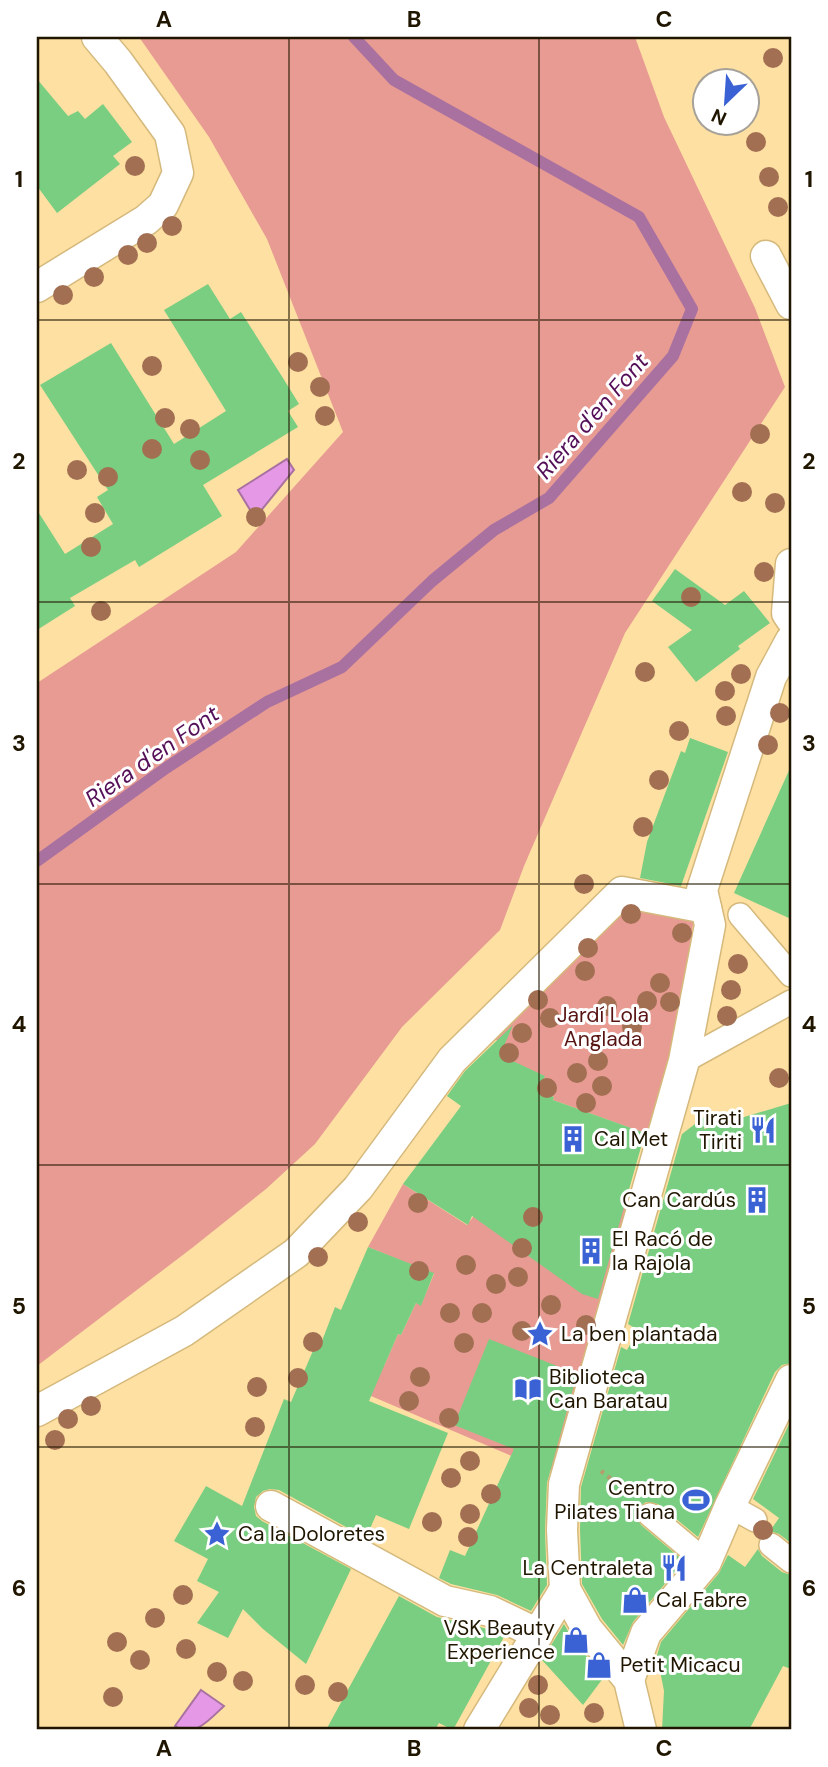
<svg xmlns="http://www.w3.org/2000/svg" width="828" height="1767" font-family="'DM Sans',sans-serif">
	<rect width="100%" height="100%" fill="#fde0a2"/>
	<g fill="#e89b93">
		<polygon points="139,37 635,37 664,117 755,308 785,387 625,633 524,866 500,930 402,1027 315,1144 266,1189 192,1248 37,1366 37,683 236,552 343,432 267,239 209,137"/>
		<polygon points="622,903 694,917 677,1043 650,1135 553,1100 554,1097 538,1091 544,1076 516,1063 493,1071 504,1046 488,1034"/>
		<polygon points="521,1153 568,1175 635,1192 554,1466 549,1472 364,1393 384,1366 398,1334 401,1335 416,1303 421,1305 434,1274 368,1247 403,1184 467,1225"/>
	</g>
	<g fill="#e498e5" stroke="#a971a0" stroke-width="2">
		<polygon points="287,459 294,470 255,518 238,490"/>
		<path d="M201,1690L224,1706C211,1718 193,1740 175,1726Z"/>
	</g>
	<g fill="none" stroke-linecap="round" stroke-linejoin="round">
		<polyline stroke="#a971a0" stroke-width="12" points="37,861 166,768 267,702 342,667 432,581 494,530 549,498 673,356 692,309 639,217 394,80 354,37"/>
	</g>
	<g fill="#7ace81">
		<polygon points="37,79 68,116 78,111 85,119 103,104 132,142 113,156 120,164 57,213 37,186"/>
		<polygon points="208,284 230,319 241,312 283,378 299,404 288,411 298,427 203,485 222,516 139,567 135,560 70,598 75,606 37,630 37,510 65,554 113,524 97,497 108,490 40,385 111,343 174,444 226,411 164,310"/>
		<polygon points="675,569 725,605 744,591 770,623 738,646 740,649 696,682 668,647 692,630 652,601"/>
		<polygon points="690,738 728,752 681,886 640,878 647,842 681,751 685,753"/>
		<polygon points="791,766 791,919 734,893"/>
		<polygon points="513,1025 500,1055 545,1076 538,1091 554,1097 553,1100 645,1133 598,1299 582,1294 472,1216 468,1225 403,1184 461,1106 447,1096 465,1071"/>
		<polygon points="791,1103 791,1363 782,1365 775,1372 698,1537 658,1504 646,1502 639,1507 636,1513 641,1525 684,1561 633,1622 623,1645 602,1619 582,1584 580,1530 581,1487 621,1347 627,1350 638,1330 628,1324 682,1134 708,1114 704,1129"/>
		<polygon points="368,1247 434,1273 421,1306 416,1303 401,1335 398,1334 369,1401 448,1433 409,1529 376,1515 366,1538 279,1490 270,1489 263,1491 256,1497 254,1507 256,1516 262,1521 351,1569 306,1664 263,1629 243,1609 228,1638 197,1623 219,1592 197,1581 208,1559 174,1541 206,1486 242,1506 284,1399 291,1402 318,1339 322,1341 335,1307 341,1310"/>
		<polygon points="489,1339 577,1374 547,1483 545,1531 547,1585 531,1611 497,1595 451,1584 439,1578 450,1550 465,1556 514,1449 454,1425"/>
		<polygon points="791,1420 791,1543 779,1534 770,1531 779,1518 753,1499"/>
		<polygon points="758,1549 762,1556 782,1572 791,1575 791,1669 783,1666 749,1730 662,1730 664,1691 657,1655 661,1642 719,1573 728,1555 745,1567"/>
		<polygon points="399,1596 437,1617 484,1628 504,1637 453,1730 439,1723 435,1730 326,1730"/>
		<polygon points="564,1624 573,1640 604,1677 583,1705 542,1660"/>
	</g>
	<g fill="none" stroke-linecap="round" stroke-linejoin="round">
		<defs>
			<g id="pedestrian">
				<polyline points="740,915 791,975"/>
				<polyline points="684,1061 791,1002"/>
				<polyline points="730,1506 755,1520"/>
				<polyline points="650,1515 706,1562"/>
				<polyline points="771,1545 791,1561"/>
			</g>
			<g id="minor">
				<polyline points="766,256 791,304"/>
				<polyline points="37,287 146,220 163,205 178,173 170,134 118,62 97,37"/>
				<polyline points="791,564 787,613 791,619"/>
				<polyline points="37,1411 184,1331 296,1253 358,1188 452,1060 622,892 706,908"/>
				<polyline points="271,1506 445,1601 490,1611 538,1634"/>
				<polyline points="629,1680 646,1633 706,1562 730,1506 791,1380"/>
				<polyline points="479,1730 565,1589"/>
				<polyline points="641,1730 629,1680 587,1629 565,1589 562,1530 564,1484 684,1061 710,925 702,890 771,677 791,640"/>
			</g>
		</defs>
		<use href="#pedestrian" stroke="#d5b97c" stroke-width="26"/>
		<use href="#minor" stroke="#d5b97c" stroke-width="33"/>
		<polyline stroke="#b59e6d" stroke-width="4.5" stroke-dasharray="3.5 5" stroke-linecap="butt" points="601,1471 630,1494"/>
		<use href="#pedestrian" stroke="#fff" stroke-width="23"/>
		<use href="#minor" stroke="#fff" stroke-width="30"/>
	</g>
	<g fill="#a26f53">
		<circle cx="773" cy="58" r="10"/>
		<circle cx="756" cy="142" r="10"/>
		<circle cx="135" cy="166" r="10"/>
		<circle cx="769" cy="177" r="10"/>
		<circle cx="778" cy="207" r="10"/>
		<circle cx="172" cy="226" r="10"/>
		<circle cx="147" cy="243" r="10"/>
		<circle cx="128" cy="255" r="10"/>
		<circle cx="94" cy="277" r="10"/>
		<circle cx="63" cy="295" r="10"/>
		<circle cx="298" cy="362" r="10"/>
		<circle cx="152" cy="366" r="10"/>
		<circle cx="320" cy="387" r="10"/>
		<circle cx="325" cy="416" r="10"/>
		<circle cx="165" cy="418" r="10"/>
		<circle cx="190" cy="429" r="10"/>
		<circle cx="760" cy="434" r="10"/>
		<circle cx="152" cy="449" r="10"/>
		<circle cx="200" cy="460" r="10"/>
		<circle cx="77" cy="470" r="10"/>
		<circle cx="108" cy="477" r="10"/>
		<circle cx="742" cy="492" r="10"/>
		<circle cx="775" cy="503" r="10"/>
		<circle cx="95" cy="513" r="10"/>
		<circle cx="256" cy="517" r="10"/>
		<circle cx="91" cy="547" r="10"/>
		<circle cx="764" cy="572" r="10"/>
		<circle cx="691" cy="597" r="10"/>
		<circle cx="101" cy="611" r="10"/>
		<circle cx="645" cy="672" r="10"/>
		<circle cx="741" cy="674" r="10"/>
		<circle cx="725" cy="691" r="10"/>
		<circle cx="780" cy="713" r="10"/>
		<circle cx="726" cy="716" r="10"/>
		<circle cx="679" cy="731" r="10"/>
		<circle cx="768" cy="745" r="10"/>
		<circle cx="659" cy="780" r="10"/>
		<circle cx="643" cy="827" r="10"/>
		<circle cx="584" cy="884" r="10"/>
		<circle cx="631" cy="914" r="10"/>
		<circle cx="682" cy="933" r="10"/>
		<circle cx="588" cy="948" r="10"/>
		<circle cx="738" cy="964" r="10"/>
		<circle cx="585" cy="971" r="10"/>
		<circle cx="660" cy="983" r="10"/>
		<circle cx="731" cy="990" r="10"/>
		<circle cx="538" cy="1000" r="10"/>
		<circle cx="647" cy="1001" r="10"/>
		<circle cx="670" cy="1002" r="10"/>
		<circle cx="607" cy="1006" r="10"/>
		<circle cx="727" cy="1016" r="10"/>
		<circle cx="550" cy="1018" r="10"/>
		<circle cx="632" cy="1027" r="10"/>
		<circle cx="522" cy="1033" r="10"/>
		<circle cx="509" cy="1053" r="10"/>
		<circle cx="598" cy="1061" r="10"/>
		<circle cx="577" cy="1073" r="10"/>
		<circle cx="779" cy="1078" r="10"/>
		<circle cx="602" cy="1086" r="10"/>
		<circle cx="547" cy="1088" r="10"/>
		<circle cx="586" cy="1103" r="10"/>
		<circle cx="418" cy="1203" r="10"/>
		<circle cx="533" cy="1217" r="10"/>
		<circle cx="358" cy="1222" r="10"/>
		<circle cx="522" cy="1248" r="10"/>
		<circle cx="318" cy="1257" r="10"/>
		<circle cx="466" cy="1265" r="10"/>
		<circle cx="419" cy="1271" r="10"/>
		<circle cx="518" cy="1277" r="10"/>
		<circle cx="496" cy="1284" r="10"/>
		<circle cx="551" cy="1305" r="10"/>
		<circle cx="450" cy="1313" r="10"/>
		<circle cx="482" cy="1313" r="10"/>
		<circle cx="586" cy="1325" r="10"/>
		<circle cx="522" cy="1331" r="10"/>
		<circle cx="313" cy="1342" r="10"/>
		<circle cx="464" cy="1343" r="10"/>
		<circle cx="420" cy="1377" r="10"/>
		<circle cx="298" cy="1378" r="10"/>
		<circle cx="257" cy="1387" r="10"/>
		<circle cx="409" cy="1401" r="10"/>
		<circle cx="91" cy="1406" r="10"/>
		<circle cx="449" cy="1418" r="10"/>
		<circle cx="68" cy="1419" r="10"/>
		<circle cx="255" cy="1427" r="10"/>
		<circle cx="55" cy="1440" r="10"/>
		<circle cx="470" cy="1461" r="10"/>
		<circle cx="451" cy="1478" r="10"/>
		<circle cx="491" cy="1494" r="10"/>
		<circle cx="470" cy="1514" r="10"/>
		<circle cx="432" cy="1522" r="10"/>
		<circle cx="763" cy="1530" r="10"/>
		<circle cx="468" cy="1537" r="10"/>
		<circle cx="183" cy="1595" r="10"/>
		<circle cx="155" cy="1618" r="10"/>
		<circle cx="117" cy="1642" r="10"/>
		<circle cx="186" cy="1649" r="10"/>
		<circle cx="140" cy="1660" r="10"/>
		<circle cx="217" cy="1672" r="10"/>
		<circle cx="243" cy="1681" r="10"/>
		<circle cx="305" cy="1685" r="10"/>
		<circle cx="538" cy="1685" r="10"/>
		<circle cx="338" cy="1692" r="10"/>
		<circle cx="113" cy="1697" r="10"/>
		<circle cx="529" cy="1708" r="10"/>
		<circle cx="594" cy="1713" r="10"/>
		<circle cx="550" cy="1715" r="10"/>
	</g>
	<path fill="none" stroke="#201600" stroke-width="2" stroke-opacity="0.55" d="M289,37V1730M539,37V1730M37,320H791M37,602H791M37,884H791M37,1165H791M37,1447H791"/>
	<defs>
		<symbol id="restaurant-bare" viewBox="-9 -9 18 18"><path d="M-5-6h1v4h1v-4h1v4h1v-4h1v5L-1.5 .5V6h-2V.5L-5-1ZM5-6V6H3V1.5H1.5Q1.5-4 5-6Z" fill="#3b62d4" stroke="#fff" stroke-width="2.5" paint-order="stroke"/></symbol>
		<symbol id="building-bare" viewBox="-9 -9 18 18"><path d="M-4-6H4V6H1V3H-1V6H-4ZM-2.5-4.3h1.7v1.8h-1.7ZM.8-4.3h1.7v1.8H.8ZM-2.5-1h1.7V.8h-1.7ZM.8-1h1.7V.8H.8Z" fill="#3b62d4" stroke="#fff" stroke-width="2.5" paint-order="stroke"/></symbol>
		<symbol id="sight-bare" viewBox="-9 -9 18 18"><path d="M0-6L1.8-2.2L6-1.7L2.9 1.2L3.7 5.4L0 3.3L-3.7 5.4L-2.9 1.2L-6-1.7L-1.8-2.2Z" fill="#3b62d4" stroke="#fff" stroke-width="2.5" paint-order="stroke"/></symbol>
		<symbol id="library-bare" viewBox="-9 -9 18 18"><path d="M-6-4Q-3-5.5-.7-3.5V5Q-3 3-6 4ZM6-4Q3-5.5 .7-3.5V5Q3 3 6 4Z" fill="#3b62d4" stroke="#fff" stroke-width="2.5" paint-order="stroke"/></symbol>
		<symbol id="stadium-bare" viewBox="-9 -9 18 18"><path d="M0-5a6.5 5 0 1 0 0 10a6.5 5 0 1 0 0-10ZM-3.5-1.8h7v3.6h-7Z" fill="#3b62d4" stroke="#fff" stroke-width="2.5" paint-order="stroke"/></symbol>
		<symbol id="shop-bare" viewBox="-9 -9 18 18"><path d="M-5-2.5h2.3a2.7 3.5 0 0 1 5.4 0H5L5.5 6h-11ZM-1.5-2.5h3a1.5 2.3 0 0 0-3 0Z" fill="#3b62d4" stroke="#fff" stroke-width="2.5" paint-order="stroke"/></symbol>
	</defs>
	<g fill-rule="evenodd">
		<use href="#restaurant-bare" x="744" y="1111" width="38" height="38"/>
		<use href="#building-bare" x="554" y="1120" width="38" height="38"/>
		<use href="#building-bare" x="738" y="1181" width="38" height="38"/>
		<use href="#building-bare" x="572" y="1232" width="38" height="38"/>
		<use href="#sight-bare" x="521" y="1315" width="38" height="38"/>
		<use href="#library-bare" x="509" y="1370" width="38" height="38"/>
		<use href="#stadium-bare" x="677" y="1481" width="38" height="38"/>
		<use href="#sight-bare" x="198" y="1515" width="38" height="38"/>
		<use href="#restaurant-bare" x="655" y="1549" width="38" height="38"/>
		<use href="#shop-bare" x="616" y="1581" width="38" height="38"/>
		<use href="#shop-bare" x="557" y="1621" width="38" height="38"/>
		<use href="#shop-bare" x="580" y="1646" width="38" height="38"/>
	</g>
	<g text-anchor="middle" stroke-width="6" stroke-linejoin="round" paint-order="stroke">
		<g font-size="21" fill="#571312" stroke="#fff">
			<text x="603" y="1022">Jardí Lola<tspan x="603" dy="24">Anglada</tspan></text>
		</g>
		<g font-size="21" fill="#201600" stroke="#fff" text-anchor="start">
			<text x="742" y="1125" text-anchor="end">Tirati<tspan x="742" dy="24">Tiriti</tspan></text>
			<text x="594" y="1146">Cal Met</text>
			<text x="736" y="1207" text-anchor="end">Can Cardús</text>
			<text x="612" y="1246">El Racó de<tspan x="612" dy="24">la Rajola</tspan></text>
			<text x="561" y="1341">La ben plantada</text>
			<text x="549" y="1384">Biblioteca<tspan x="549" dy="24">Can Baratau</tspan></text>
			<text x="675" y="1495" text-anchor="end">Centro<tspan x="675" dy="24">Pilates Tiana</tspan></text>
			<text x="238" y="1541">Ca la Doloretes</text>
			<text x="653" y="1575" text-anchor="end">La Centraleta</text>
			<text x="656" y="1607">Cal Fabre</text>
			<text x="555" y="1635" text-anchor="end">VSK Beauty<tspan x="555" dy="24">Experience</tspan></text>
			<text x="620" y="1672">Petit Micacu</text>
		</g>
		<g font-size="23" font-style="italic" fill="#530e57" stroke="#fff">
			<text transform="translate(592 416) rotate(-49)" y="8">Riera d'en Font</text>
			<text transform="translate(152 756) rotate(-35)" y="8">Riera d'en Font</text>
		</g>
	</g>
	<rect width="828" height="1767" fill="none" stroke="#ffffff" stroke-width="77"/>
	<g transform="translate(726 102) rotate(205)"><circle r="33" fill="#ffffff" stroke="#a6a299" stroke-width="2"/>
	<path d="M0-5L12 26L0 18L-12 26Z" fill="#3b62d4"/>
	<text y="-10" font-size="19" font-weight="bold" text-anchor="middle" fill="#201600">N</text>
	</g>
	<rect x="38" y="38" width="752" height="1690" fill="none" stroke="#201600" stroke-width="2.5"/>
	<g font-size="23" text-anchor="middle" font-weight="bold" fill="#201600">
		<text x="164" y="27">A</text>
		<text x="414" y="27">B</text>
		<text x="664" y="27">C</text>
		<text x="19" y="187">1</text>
		<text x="809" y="187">1</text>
		<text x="19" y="469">2</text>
		<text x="809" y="469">2</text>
		<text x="19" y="751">3</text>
		<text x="809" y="751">3</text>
		<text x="19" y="1032">4</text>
		<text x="809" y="1032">4</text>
		<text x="19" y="1314">5</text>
		<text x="809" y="1314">5</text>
		<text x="19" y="1596">6</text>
		<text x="809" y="1596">6</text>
		<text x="164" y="1756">A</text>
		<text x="414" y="1756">B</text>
		<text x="664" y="1756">C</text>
	</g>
</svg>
